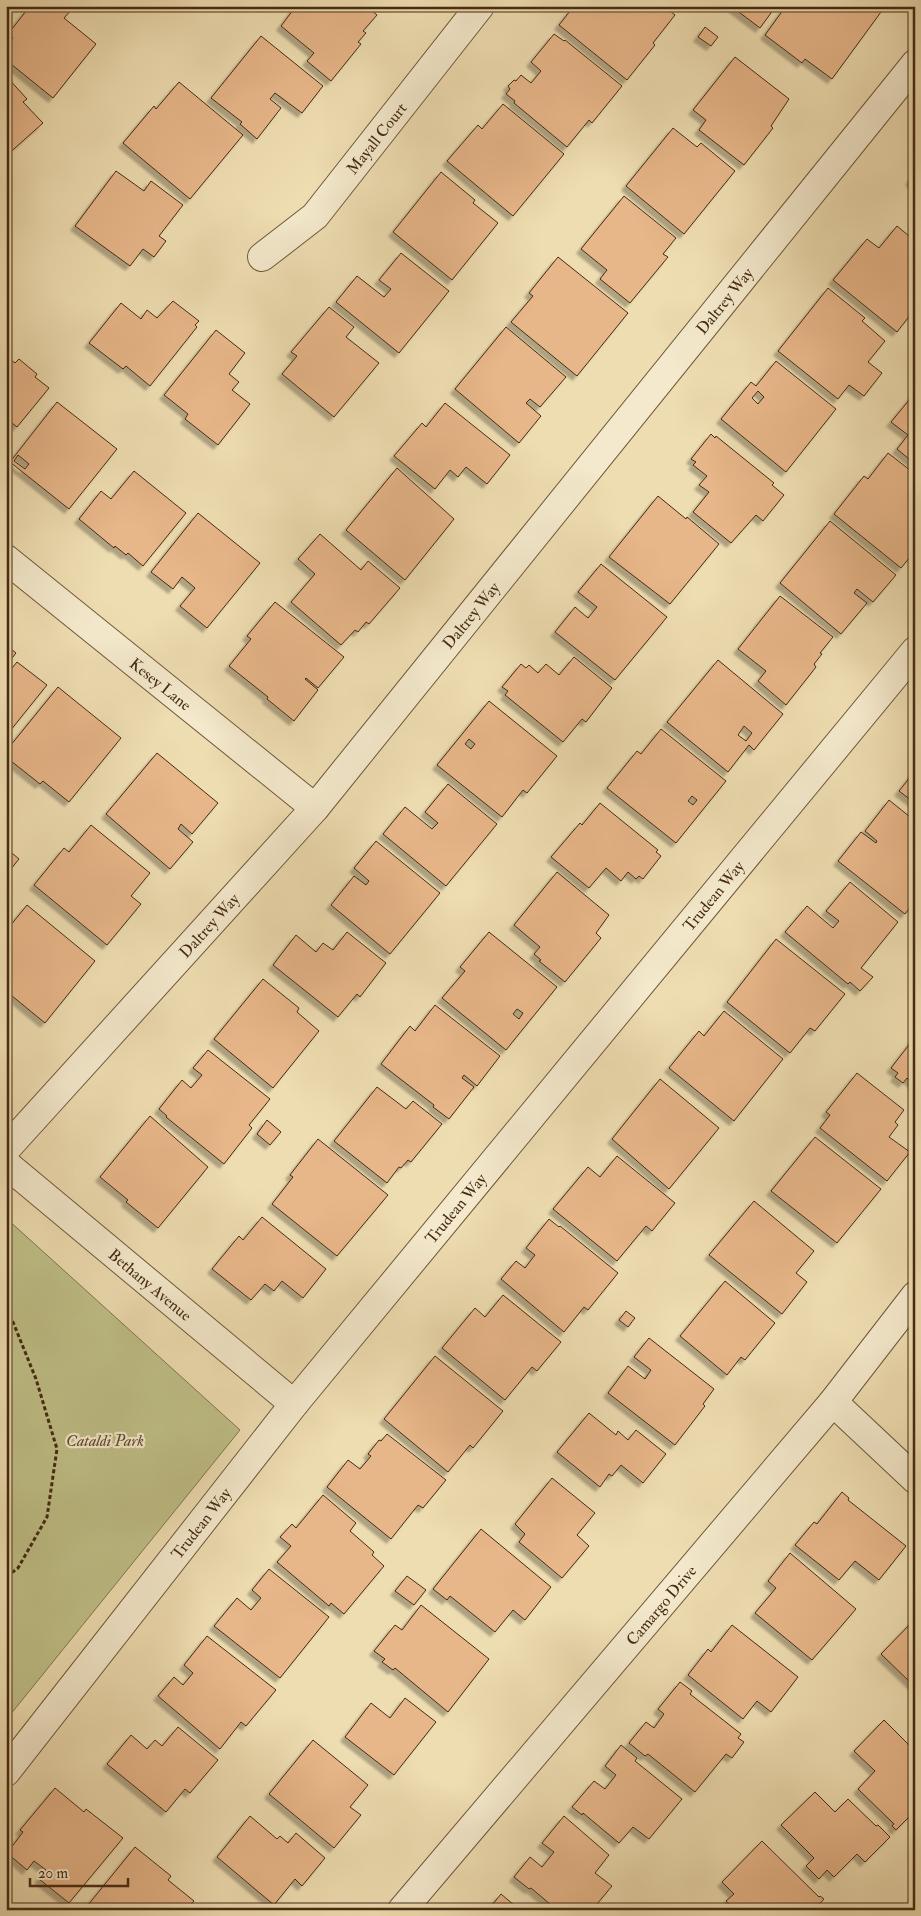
<svg xmlns="http://www.w3.org/2000/svg" width="921" height="1916" font-family="'IM FELL Double Pica',serif">
	<defs>
		<filter id="shadow"><feDropShadow dx="-4.5" dy="4.5" stdDeviation="1" flood-color="#0004"/></filter>
	</defs>
	<rect width="100%" height="100%" fill="#eeddb1"/>
	<filter id="stains"><feTurbulence type="fractalNoise" baseFrequency=".004" numOctaves="4"/><feColorMatrix values="0 0 0 0 .2 0 0 0 0 .09 0 0 0 0 .02 0 0 0 .5 -.17"/></filter>
	<radialGradient id="worn" r=".72"><stop offset=".6" stop-color="#630" stop-opacity="0"/><stop offset="1" stop-color="#630" stop-opacity=".3"/></radialGradient>
	<polygon fill="#bfbf87" stroke="#82754d" points="6,1218 240,1430 6,1720"/>
	<g fill="#e7b689" stroke="#452b13" fill-rule="evenodd" filter="url(#shadow)">
		<polygon points="30,6 68,6 72,9 64,18 96,44 53,98 6,60 6,47 13,38 8,34"/>
		<polygon points="296,6 366,6 377,15 363,31 366,33 358,42 361,44 331,81 307,61 314,53 281,26"/>
		<polygon points="574,6 664,6 675,15 653,43 655,45 627,80 559,25"/>
		<polygon points="731,6 776,6 760,28"/>
		<polygon points="786,6 874,6 881,12 832,79 805,59 802,63 765,35"/>
		<polygon points="705,27 718,37 711,46 698,37"/>
		<polygon points="554,34 564,41 565,40 622,86 592,123 589,120 567,147 514,103 515,101 506,94 510,89 508,86 514,80 516,81 521,75 531,83 541,71 531,62"/>
		<polygon points="261,36 323,86 302,113 275,93 270,99 281,108 257,139 240,124 242,122 211,98"/>
		<polygon points="735,57 789,99 771,126 773,128 744,165 699,130 706,120 693,110"/>
		<polygon points="6,76 27,99 23,102 43,123 6,156"/>
		<polygon points="179,82 243,135 190,199 123,143 154,106 156,109"/>
		<polygon points="503,104 564,154 513,216 447,161 478,125 482,129"/>
		<polygon points="673,128 697,147 701,143 735,171 684,234 626,186"/>
		<polygon points="116,171 144,191 151,181 183,205 159,236 166,241 154,257 143,249 130,266 75,226"/>
		<polygon points="441,172 475,200 473,203 498,223 452,280 393,232"/>
		<polygon points="915,174 915,185 910,181"/>
		<polygon points="624,196 676,238 663,254 668,257 630,303 600,279 607,270 581,249"/>
		<polygon points="897,226 915,241 915,309 897,332 833,280 867,239 879,248"/>
		<polygon points="401,253 449,291 399,353 336,302 357,276 384,297 391,289 379,280"/>
		<polygon points="558,257 628,313 577,376 511,322 533,296 529,293"/>
		<polygon points="828,288 865,318 862,321 885,341 868,362 882,373 864,396 849,385 838,399 778,351"/>
		<polygon points="173,301 199,321 195,325 197,327 150,386 126,366 123,369 89,343 121,303 141,319 147,310 157,318"/>
		<polygon points="329,307 354,327 346,337 379,363 334,417 282,374 297,356 291,352"/>
		<polygon points="506,327 566,377 540,407 530,399 526,403 541,416 519,443 455,389"/>
		<polygon points="216,330 245,353 229,374 239,382 232,390 250,404 218,445 185,419 188,414 164,395"/>
		<polygon points="6,356 15,363 19,359 37,374 35,377 49,388 17,427 6,418"/>
		<path d="M776,361L836,409L786,472L721,419L751,382L756,386ZM758,391L764,397L758,404L752,398Z"/>
		<polygon points="914,394 915,395 915,464 897,449 908,435 891,422"/>
		<path d="M57,402L117,449L69,509L10,462ZM18,455L29,464L25,469L14,461Z"/>
		<polygon points="445,403 510,455 487,484 466,467 458,477 450,470 435,489 394,456 422,423 426,427"/>
		<polygon points="711,434 715,438 716,436 774,483 772,485 784,495 763,521 756,515 731,543 693,512 709,492 699,485 707,476 693,465 696,462 691,459"/>
		<polygon points="888,453 915,474 915,551 901,568 834,514 864,476 868,479"/>
		<polygon points="397,468 454,519 405,580 346,530"/>
		<polygon points="134,471 186,513 143,566 128,553 126,555 115,546 114,548 79,519 101,491 111,499"/>
		<polygon points="658,496 686,519 687,517 719,544 670,604 609,557"/>
		<polygon points="198,513 260,563 207,628 180,606 195,588 182,577 173,589 151,572"/>
		<polygon points="830,521 896,575 873,602 857,589 854,593 867,603 841,634 780,583"/>
		<polygon points="320,534 361,570 368,561 400,588 369,624 366,622 358,632 355,630 341,645 291,602 315,574 298,559"/>
		<polygon points="601,564 667,617 615,680 555,632 575,607 588,618 597,607 578,592"/>
		<polygon points="780,596 833,637 820,653 822,654 814,664 816,667 786,705 758,681 766,671 738,649"/>
		<polygon points="275,602 344,657 318,688 306,678 305,679 318,690 294,721 267,699 268,697 229,666 251,639 247,636"/>
		<polygon points="6,645 16,653 6,666"/>
		<polygon points="574,657 612,688 586,722 582,719 563,742 505,695 508,691 502,687 521,664 526,668 529,665 538,673 546,664 559,675"/>
		<path d="M718,660L783,714L754,750L749,745L728,772L667,722ZM744,726L752,733L746,741L738,735Z"/>
		<polygon points="17,662 47,685 6,736 6,672 8,673"/>
		<polygon points="58,687 121,738 69,802 43,781 40,784 6,757 6,751"/>
		<path d="M489,701L557,756L527,793L523,790L502,817L437,765ZM469,739L475,744L471,749L465,744Z"/>
		<path d="M661,729L726,781L676,843L607,788L637,751L641,754ZM692,796L697,800L693,805L688,801Z"/>
		<polygon points="157,753 218,803 192,834 181,824 178,829 193,842 170,869 106,814"/>
		<polygon points="915,771 915,803 899,791"/>
		<polygon points="448,784 497,824 446,886 383,834 405,807 432,829 438,823 425,812"/>
		<polygon points="889,800 915,821 915,901 905,914 838,861 861,832 876,843 877,841 865,831"/>
		<polygon points="600,803 658,850 656,852 661,856 643,879 639,876 636,879 628,872 621,881 606,868 589,888 551,857 580,823 582,825"/>
		<polygon points="91,825 150,873 131,896 141,904 107,945 34,885 64,848 69,852"/>
		<polygon points="376,841 440,893 390,954 331,905 354,876 366,885 369,881 354,868"/>
		<polygon points="6,848 19,859 6,875"/>
		<polygon points="557,872 609,915 596,933 601,938 565,982 539,961 541,960 534,954 540,947 514,925"/>
		<polygon points="850,882 898,922 861,968 873,977 860,991 850,982 848,984 785,932 807,906 833,928 839,921 826,911"/>
		<polygon points="27,905 95,961 45,1023 6,991 6,931"/>
		<polygon points="347,932 386,963 360,997 357,994 338,1017 273,965 296,935 316,952 323,943 333,950"/>
		<path d="M489,932L557,987L506,1050L442,998L465,971L460,967ZM517,1009L523,1013L519,1019L513,1014Z"/>
		<polygon points="776,939 845,994 815,1031 810,1028 790,1053 727,1002"/>
		<polygon points="263,979 299,1008 297,1012 319,1031 273,1088 214,1039"/>
		<polygon points="435,1005 500,1056 477,1086 464,1075 462,1078 474,1087 449,1119 433,1107 434,1105 381,1064 410,1026 415,1031"/>
		<polygon points="724,1011 783,1059 734,1121 669,1068 699,1031 704,1036"/>
		<polygon points="915,1037 915,1085 907,1078 903,1083 895,1077 898,1073 891,1068"/>
		<polygon points="208,1050 270,1099 249,1125 252,1128 224,1164 166,1117 167,1116 159,1109 182,1080 191,1088 202,1075 193,1068"/>
		<polygon points="857,1073 904,1110 895,1122 898,1125 889,1137 910,1152 887,1181 820,1128 830,1115 826,1112"/>
		<polygon points="660,1079 719,1128 669,1189 612,1139"/>
		<polygon points="377,1087 406,1109 413,1101 442,1124 411,1162 408,1160 401,1168 399,1167 387,1183 334,1141"/>
		<polygon points="150,1116 208,1167 158,1228 126,1202 128,1200 100,1177"/>
		<polygon points="267,1120 281,1132 270,1145 257,1134"/>
		<polygon points="815,1137 881,1189 837,1243 771,1191"/>
		<polygon points="318,1139 388,1195 337,1256 272,1204 293,1177 290,1175"/>
		<polygon points="617,1156 675,1203 652,1231 646,1226 617,1261 553,1209 588,1167 600,1177"/>
		<polygon points="754,1201 814,1251 796,1273 807,1282 782,1314 709,1255"/>
		<polygon points="262,1217 326,1269 303,1298 282,1281 274,1291 265,1284 251,1300 212,1269 239,1236 243,1240"/>
		<polygon points="549,1219 559,1227 560,1226 618,1273 588,1310 584,1307 564,1332 501,1279 516,1261 525,1268 535,1255 526,1248"/>
		<polygon points="725,1281 775,1323 745,1360 741,1357 727,1375 680,1336"/>
		<polygon points="503,1295 561,1342 537,1371 532,1367 505,1400 442,1348 475,1308 485,1317"/>
		<polygon points="626,1311 635,1318 628,1327 619,1320"/>
		<polygon points="649,1338 714,1389 703,1404 705,1406 675,1445 608,1393 628,1366 645,1379 651,1370 634,1357"/>
		<polygon points="435,1356 503,1411 473,1448 470,1445 448,1472 384,1419"/>
		<polygon points="589,1413 616,1435 618,1431 628,1440 636,1430 666,1454 643,1483 621,1465 612,1476 609,1474 600,1487 557,1452"/>
		<polygon points="387,1434 446,1480 423,1508 418,1505 391,1539 327,1487 348,1460 360,1469 371,1456 368,1454 379,1440 381,1441"/>
		<polygon points="552,1478 595,1513 577,1535 589,1546 562,1578 519,1542 525,1534 515,1524"/>
		<polygon points="842,1492 849,1498 848,1500 906,1546 879,1580 855,1561 839,1580 795,1545 814,1522 817,1524"/>
		<polygon points="323,1495 356,1523 350,1531 374,1552 372,1555 384,1566 344,1614 331,1603 329,1606 277,1562 291,1546 280,1537 292,1524 296,1528"/>
		<polygon points="481,1529 551,1587 525,1620 513,1610 495,1632 450,1596 447,1600 433,1589"/>
		<polygon points="790,1553 856,1609 812,1660 755,1613 776,1588 768,1581"/>
		<polygon points="269,1569 329,1617 280,1678 214,1626 237,1598 251,1610 261,1598 252,1590"/>
		<polygon points="407,1576 426,1590 414,1605 395,1591"/>
		<polygon points="421,1605 489,1659 448,1712 395,1668 393,1670 382,1662 385,1659 374,1651 395,1625 402,1630"/>
		<polygon points="915,1619 915,1683 913,1685 881,1654"/>
		<polygon points="732,1625 798,1677 771,1712 757,1701 743,1719 688,1675 708,1649 711,1652"/>
		<polygon points="207,1636 276,1690 246,1726 241,1722 220,1749 158,1696 174,1677 183,1685 193,1673 184,1665"/>
		<polygon points="680,1682 692,1691 690,1694 741,1734 738,1738 744,1742 732,1758 726,1754 695,1792 648,1754 645,1756 629,1743 646,1722 654,1728 664,1714 658,1709"/>
		<polygon points="405,1698 436,1722 394,1775 345,1737 371,1703 390,1718"/>
		<polygon points="884,1720 915,1751 915,1811 896,1830 892,1826 894,1824 858,1789 875,1771 854,1751"/>
		<polygon points="178,1727 218,1760 190,1793 185,1789 166,1812 107,1764 131,1735 147,1749 155,1740 162,1746"/>
		<polygon points="313,1740 368,1785 350,1807 361,1815 334,1848 269,1794"/>
		<polygon points="621,1745 637,1758 635,1761 682,1799 649,1839 633,1827 619,1843 583,1813 582,1815 572,1807 594,1781 605,1789 616,1775 605,1766"/>
		<polygon points="55,1788 84,1812 86,1809 123,1838 69,1903 39,1879 46,1870 34,1861 27,1870 7,1853 23,1832 20,1830"/>
		<polygon points="815,1792 835,1812 848,1799 876,1826 878,1825 890,1837 865,1862 857,1854 834,1877 827,1870 819,1879 806,1866 814,1858 781,1825"/>
		<polygon points="250,1816 277,1839 280,1836 288,1843 296,1833 325,1858 302,1886 295,1879 274,1905 217,1857"/>
		<polygon points="564,1816 609,1855 595,1873 612,1886 592,1910 557,1910 531,1888 529,1889 514,1877 530,1857 542,1867 554,1852 542,1843"/>
		<polygon points="762,1841 819,1897 820,1896 824,1899 814,1910 735,1910 726,1901 734,1894 722,1882"/>
		<polygon points="135,1847 171,1876 168,1880 194,1901 186,1910 84,1910"/>
		<polygon points="501,1894 520,1910 488,1910"/>
	</g>
	<g fill="none" stroke-linecap="round" stroke-linejoin="round">
		<defs>
			<g id="street">
				<path id="s1" d="M262,257L315,216L480,6"/>
				<path id="s2" d="M6,559L315,808"/>
				<path id="s3" d="M6,1149L315,808L915,64"/>
				<path id="s4" d="M6,1164L294,1404"/>
				<polyline points="833,1402 915,1479"/>
				<path id="s5" d="M6,1772L294,1404L915,651"/>
				<path id="s6" d="M402,1910L833,1402L915,1296"/>
			</g>
		</defs>
		<use href="#street" stroke="#6f583a" stroke-width="30"/>
		<polyline stroke="#452b13" stroke-width="3" stroke-dasharray="4 2.5" stroke-linecap="butt" points="6,1310 13,1322 36,1379 57,1449 47,1517 18,1568 6,1577"/>
		<use href="#street" stroke="#f4e9cc" stroke-width="28"/>
	</g>
	<g text-anchor="middle" stroke-width="4.5" stroke-linejoin="round" paint-order="stroke">
		<g font-size="16" fill="#452b13" stroke="#f4e9cc">
			<text dy="6" stroke="none"><textPath href="#s1" startOffset="166">Mayall Court</textPath></text>
			<text dy="6" stroke="none"><textPath href="#s3" startOffset="1112">Daltrey Way</textPath></text>
			<text dy="6" stroke="none"><textPath href="#s3" startOffset="708">Daltrey Way</textPath></text>
			<text dy="6" stroke="none"><textPath href="#s2" startOffset="199">Kesey Lane</textPath></text>
			<text dy="6" stroke="none"><textPath href="#s5" startOffset="1126">Trudean Way</textPath></text>
			<text dy="6" stroke="none"><textPath href="#s3" startOffset="302">Daltrey Way</textPath></text>
			<text dy="6" stroke="none"><textPath href="#s5" startOffset="721">Trudean Way</textPath></text>
			<text dy="6" stroke="none"><textPath href="#s4" startOffset="188">Bethany Avenue</textPath></text>
			<text dy="6" stroke="none"><textPath href="#s5" startOffset="316">Trudean Way</textPath></text>
			<text dy="6" stroke="none"><textPath href="#s6" startOffset="400">Camargo Drive</textPath></text>
		</g>
		<g font-size="16" font-style="italic" fill="#5d492a" stroke="#f4e9cc">
			<text x="105" y="1446">Cataldi Park</text>
		</g>
	</g>
	<rect width="921" height="1916" fill="none" stroke="#eeddb1" stroke-width="25"/>
	<rect x="8" y="8" width="906" height="1901" fill="none" stroke="#452b13" stroke-width="2.5"/>
	<rect x="12" y="12" width="896" height="1891" fill="none" stroke="#452b13"/>
	<path d="M30 1878v8h98v-8" fill="none" stroke="#452b13" stroke-width="2.5"/>
	<text x="38" y="1878" font-size="15" fill="#452b13" stroke="#f4e9cc" stroke-width="4" paint-order="stroke">20 m</text>
	<rect width="100%" height="100%" filter="url(#stains)"/>
	<rect width="100%" height="100%" fill="url(#worn)"/>
</svg>
